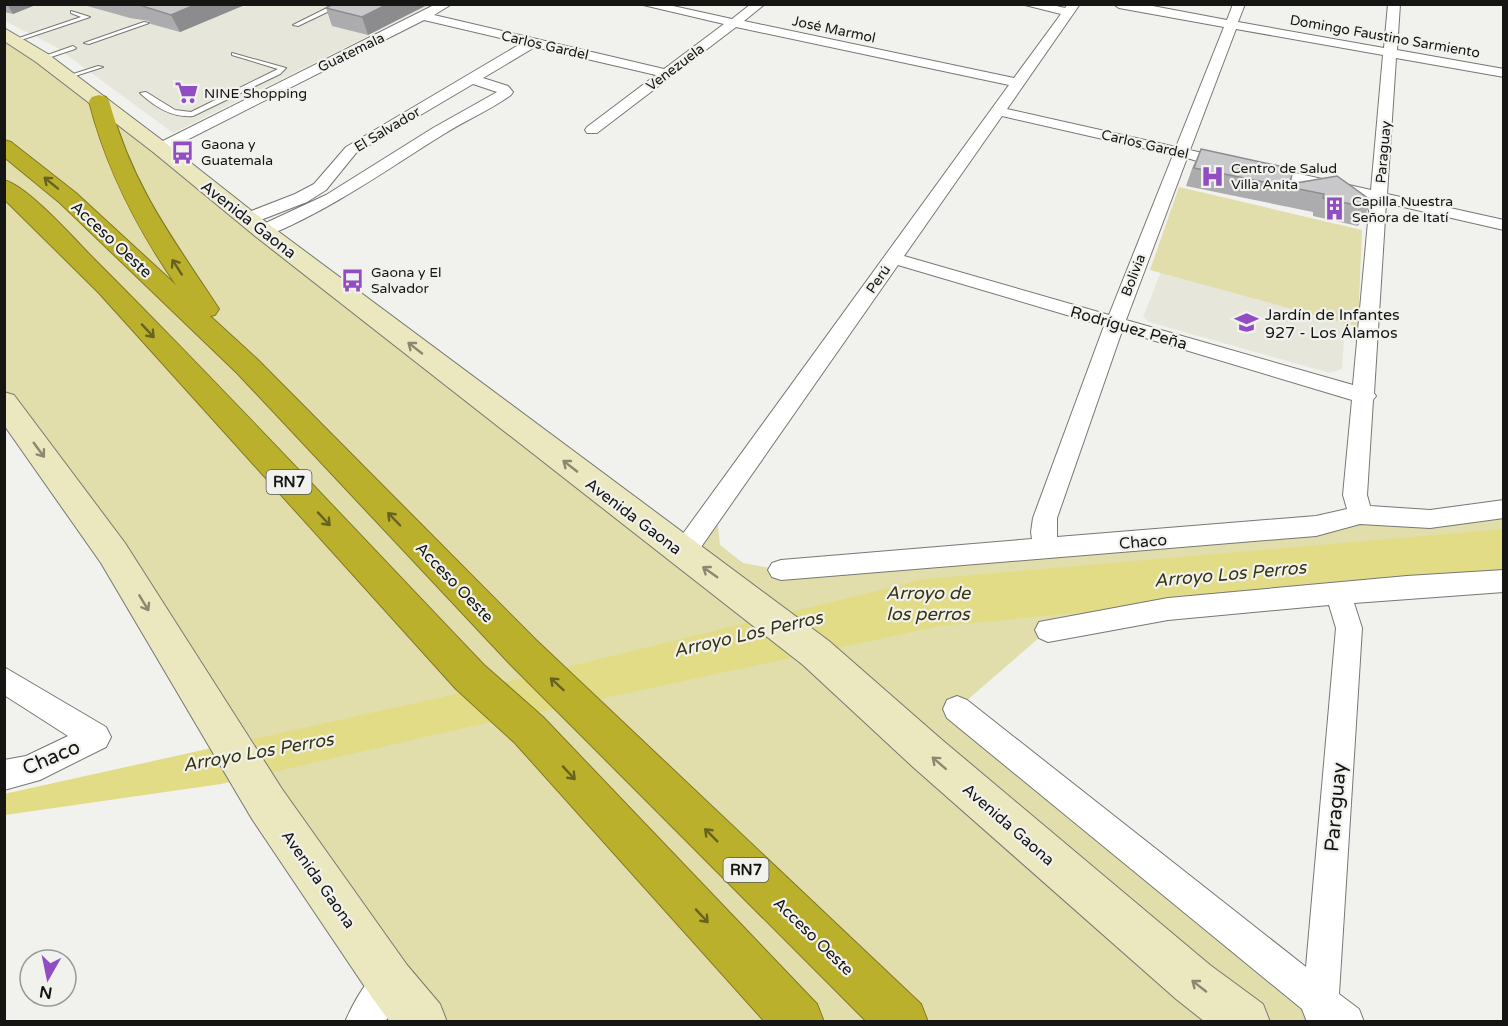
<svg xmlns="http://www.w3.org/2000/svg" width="1508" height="1026" font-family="'Varela Round',sans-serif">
	<rect width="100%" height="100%" fill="#f1f1ed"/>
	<g fill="#e7e6db">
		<polygon points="4,5 430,5 173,133 56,47 5,21"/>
		<polygon points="1161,272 1345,323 1342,369 1330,373 1149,322 1143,317"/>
	</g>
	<g fill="#e1deac">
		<polygon points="4,33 682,553 716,506 720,545 743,563 781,570 1503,509 1503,581 1048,630 957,709 1346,1021 422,1021 5,402"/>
		<polygon points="1179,187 1362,230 1358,327 1150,270"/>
	</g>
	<polygon fill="#e3dc87" points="1503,529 1503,573 940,626 469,727 221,784 5,815 4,794 465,692 925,579"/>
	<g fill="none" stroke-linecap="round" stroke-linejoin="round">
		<defs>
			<g id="lane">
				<polygon points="335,4 344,4 298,26 293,25"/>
				<polygon points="71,11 90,17 18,41 13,40 81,17 71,13"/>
				<polygon points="144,22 149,23 89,44 84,43"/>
				<polygon points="73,46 76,48 75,49 42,60 39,58"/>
				<path d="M232,53L286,68L280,74L193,116C172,118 155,107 140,93L146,92L175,110L191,112L278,69L232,55Z"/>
				<polygon points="98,66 103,67 69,78 64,77"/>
			</g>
			<g id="street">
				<path d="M436,4H452L434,15L664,69L724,24L639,4H664L732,19L751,4H765L744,21L1014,78L1061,14L1021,4H1048L1065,8L1068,4H1080L1007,109L1176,147L1224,27L1119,8L1113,4H1142L1227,20L1233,4H1245L1238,22L1384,48L1388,4H1400L1397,50L1504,69V77L1396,58L1387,194L1504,220V230L1386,203L1374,393L1376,396L1373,400L1367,495L1370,506L1430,510L1504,500V518L1430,528L1360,524L1316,536L781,580L772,577L768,570L772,563L781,560L1032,539L1031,532L1033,518L1104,326L898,265L692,560L683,563L674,560L671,553L674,546L1009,85L736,27L597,133H587L585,130L587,127L656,75L535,47L483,78L508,86L513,92L511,95C490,110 466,120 444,134C386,170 332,209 269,235H257L254,231L257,227L326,195L433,128L497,92L473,84L356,153L326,190L307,202L253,223H241L238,219L241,215L295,194L314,184L346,147L522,43L424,20L165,151H155L152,148L155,145ZM1236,29L1383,55L1371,190L1260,165L1252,170L1254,173L1370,200L1353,385L1126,320L1187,158L1197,161L1205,156L1202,153L1190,150ZM1002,116L1173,155L1109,315L904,256ZM1122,331L1352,400L1343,495L1347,509L1316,516L1057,537V518Z"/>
				<polygon points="1504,570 1504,592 1354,603 1362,628 1339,994 1359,1009 1364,1022 1307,1022 1302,1009 947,718 943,709 947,700 957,696 967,700 1306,967 1336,628 1329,605 1168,620 1048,642 1039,638 1035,630 1039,622 1168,598 1407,576"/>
				<polygon points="4,667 106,727 111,737 106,747 40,780 4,790 4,760 26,756 68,736 4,695"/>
				<path d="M390,964L402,970L408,982L402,994L385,1022H345C354,1001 369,973 390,964Z"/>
			</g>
			<g id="secondary">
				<polygon points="4,28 48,54 167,144 271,226 829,641 941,739 1210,965 1263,1004 1270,1022 1205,1022 1176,999 913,767 803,665 255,236 153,152 36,62 4,41"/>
				<polygon points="4,392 14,395 125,543 282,789 407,965 440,1004 447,1022 390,1022 373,999 252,819 101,563 4,425"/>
			</g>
			<g id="highway">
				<path d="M99,95L106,97L109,101C133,187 171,236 219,309L215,315L210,316L257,359L536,640L921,1004L928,1022H867L510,664L237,373L60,203L4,157V140L11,142L76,193L176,285C137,228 106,169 89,101L92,97Z"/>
				<path d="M4,180C28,186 77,242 96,261C228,393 355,530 484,665L543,717L817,1004L824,1022H765L515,743L456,689L99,293L4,199Z"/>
			</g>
		</defs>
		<use href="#lane" stroke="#777773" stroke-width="2"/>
		<use href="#street" stroke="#777773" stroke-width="2"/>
		<use href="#secondary" stroke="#777773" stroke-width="2"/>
		<use href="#highway" stroke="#817a23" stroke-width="2"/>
		<use href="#lane" fill="#fff" fill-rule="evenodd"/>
		<use href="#street" fill="#fff" fill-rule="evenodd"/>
		<use href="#secondary" fill="#ebe7bf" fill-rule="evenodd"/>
		<use href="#highway" fill="#bbb02b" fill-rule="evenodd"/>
	</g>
	<g fill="#acabae">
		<polygon points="4,4 38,4 13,14 4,12"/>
		<polygon points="80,4 247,4 180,32 151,24 149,21 130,18"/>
		<polygon points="333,4 429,4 368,35 332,26 326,8"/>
		<polygon points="1201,149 1290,184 1369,208 1358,226 1313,216 1313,212 1186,186 1193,166"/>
	</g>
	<g fill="#8c8b8d">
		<polygon points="7,4 38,4 13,14"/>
		<polygon points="197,4 247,4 180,32 171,15"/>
		<polygon points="388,4 429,4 368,35 362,17"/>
	</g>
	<g fill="#c8c7ca" stroke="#8c8b8d" stroke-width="1.5">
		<polygon points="141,4 197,4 171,15 142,6"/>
		<polygon points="333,4 388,4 362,17 326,8"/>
		<polygon points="1201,149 1293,169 1290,184 1337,176 1369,199 1369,208 1323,198 1324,194 1194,168"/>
	</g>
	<defs><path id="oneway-shaft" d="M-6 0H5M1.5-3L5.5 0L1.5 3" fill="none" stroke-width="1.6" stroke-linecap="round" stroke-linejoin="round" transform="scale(1.5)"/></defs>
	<g stroke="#686220">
		<use href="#oneway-shaft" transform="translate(51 183) rotate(-141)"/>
		<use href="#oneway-shaft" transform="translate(177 267) rotate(-123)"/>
		<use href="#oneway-shaft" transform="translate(148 331) rotate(47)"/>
		<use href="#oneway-shaft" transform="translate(324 519) rotate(47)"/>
		<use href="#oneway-shaft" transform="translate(394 519) rotate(-134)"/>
		<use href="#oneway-shaft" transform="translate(557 684) rotate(-137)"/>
		<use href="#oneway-shaft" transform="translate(569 773) rotate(47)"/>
		<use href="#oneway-shaft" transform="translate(711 835) rotate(-135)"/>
		<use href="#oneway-shaft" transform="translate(702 916) rotate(47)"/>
	</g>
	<g stroke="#8b8872">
		<use href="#oneway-shaft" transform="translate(415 348) rotate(-142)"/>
		<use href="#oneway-shaft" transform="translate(39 450) rotate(54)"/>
		<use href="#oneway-shaft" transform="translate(570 466) rotate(-142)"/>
		<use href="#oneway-shaft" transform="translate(710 572) rotate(-145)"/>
		<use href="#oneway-shaft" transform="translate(144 603) rotate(59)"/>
		<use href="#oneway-shaft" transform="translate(939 763) rotate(-139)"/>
		<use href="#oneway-shaft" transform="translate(1199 986) rotate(-142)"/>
	</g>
	<defs>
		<symbol id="supermarket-bare" viewBox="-9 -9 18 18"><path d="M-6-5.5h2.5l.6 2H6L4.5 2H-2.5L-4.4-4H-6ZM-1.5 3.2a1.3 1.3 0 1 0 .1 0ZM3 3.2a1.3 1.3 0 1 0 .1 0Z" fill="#914dc2" stroke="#f1f1ed" stroke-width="2.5" paint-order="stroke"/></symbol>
		<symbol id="bus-bare" viewBox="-9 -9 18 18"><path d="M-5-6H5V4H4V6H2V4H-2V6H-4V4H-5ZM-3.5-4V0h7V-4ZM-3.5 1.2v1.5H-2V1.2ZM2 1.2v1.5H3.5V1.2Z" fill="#914dc2" stroke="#f1f1ed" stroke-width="2.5" paint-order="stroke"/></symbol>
		<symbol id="hospital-bare" viewBox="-9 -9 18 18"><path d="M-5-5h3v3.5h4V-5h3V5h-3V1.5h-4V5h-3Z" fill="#914dc2" stroke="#f1f1ed" stroke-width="2.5" paint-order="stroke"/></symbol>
		<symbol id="building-bare" viewBox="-9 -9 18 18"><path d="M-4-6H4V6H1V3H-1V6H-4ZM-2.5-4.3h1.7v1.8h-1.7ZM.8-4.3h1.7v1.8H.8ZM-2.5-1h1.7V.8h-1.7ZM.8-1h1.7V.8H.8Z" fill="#914dc2" stroke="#f1f1ed" stroke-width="2.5" paint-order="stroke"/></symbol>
		<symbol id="school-bare" viewBox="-9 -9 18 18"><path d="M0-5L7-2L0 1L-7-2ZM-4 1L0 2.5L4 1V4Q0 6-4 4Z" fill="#914dc2" stroke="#f1f1ed" stroke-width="2.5" paint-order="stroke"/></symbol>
	</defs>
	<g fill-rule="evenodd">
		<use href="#supermarket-bare" x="170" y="76" width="33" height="33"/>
		<use href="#bus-bare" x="166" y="136" width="33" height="33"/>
		<use href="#hospital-bare" x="1196" y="160" width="33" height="33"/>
		<use href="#building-bare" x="1318" y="192" width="33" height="33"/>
		<use href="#bus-bare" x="336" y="264" width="33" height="33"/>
		<use href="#school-bare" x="1230" y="306" width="33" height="33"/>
	</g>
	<g text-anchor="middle" stroke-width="4.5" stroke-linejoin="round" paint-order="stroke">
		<g font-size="14" fill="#151514" stroke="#f1f1ed">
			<text transform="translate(834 29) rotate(12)" y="5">José Marmol</text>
			<text transform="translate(1385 36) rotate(10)" y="5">Domingo Faustino Sarmiento</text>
			<text transform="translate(545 45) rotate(13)" y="5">Carlos Gardel</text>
			<text transform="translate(351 52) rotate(-26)" y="5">Guatemala</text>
			<text transform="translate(675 67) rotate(-37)" y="5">Venezuela</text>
			<text transform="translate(387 129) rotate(-31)" y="5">El Salvador</text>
			<text transform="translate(1145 144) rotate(13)" y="5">Carlos Gardel</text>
			<text transform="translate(1383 152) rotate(-85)" y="5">Paraguay</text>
			<text transform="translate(1133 275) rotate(-69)" y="5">Bolivia</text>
			<text transform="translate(878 279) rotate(-55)" y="5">Perú</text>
		</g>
		<g font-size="14" fill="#151514" stroke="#f1f1ed" text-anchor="start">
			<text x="204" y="98">NINE Shopping</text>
			<text x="201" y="149">Gaona y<tspan x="201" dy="16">Guatemala</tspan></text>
			<text x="1231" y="173">Centro de Salud<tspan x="1231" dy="16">Villa Anita</tspan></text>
			<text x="1352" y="206">Capilla Nuestra<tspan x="1352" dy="16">Señora de Itatí</tspan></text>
			<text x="371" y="277">Gaona y El<tspan x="371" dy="16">Salvador</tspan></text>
		</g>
		<g fill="#f1f1ed" stroke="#575755" stroke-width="1.5">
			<rect x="266.5" y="470" width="45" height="24" rx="4.5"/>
			<rect x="723.5" y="858" width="45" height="24" rx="4.5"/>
		</g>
		<g font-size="15" font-weight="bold" fill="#151514">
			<text x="289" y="487">RN7</text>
			<text x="746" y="875">RN7</text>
		</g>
		<g font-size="16" fill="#151514" stroke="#f1f1ed">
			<text transform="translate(249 219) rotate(38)" y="6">Avenida Gaona</text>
			<text transform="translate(112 239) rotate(43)" y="6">Acceso Oeste</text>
			<text transform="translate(1129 327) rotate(16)" y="6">Rodríguez Peña</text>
			<text transform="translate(634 516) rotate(37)" y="6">Avenida Gaona</text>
			<text transform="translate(1143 541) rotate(-5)" y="6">Chaco</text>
			<text transform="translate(455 582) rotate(46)" y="6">Acceso Oeste</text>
			<text transform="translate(1009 824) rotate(41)" y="6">Avenida Gaona</text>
			<text transform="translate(319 879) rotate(55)" y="6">Avenida Gaona</text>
			<text transform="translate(814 936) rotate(44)" y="6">Acceso Oeste</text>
		</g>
		<g font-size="16" fill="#151514" stroke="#f1f1ed" text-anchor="start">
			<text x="1265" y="320">Jardín de Infantes<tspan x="1265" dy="18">927 - Los Álamos</tspan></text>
		</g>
		<g font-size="18" font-style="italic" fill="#37340e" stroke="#f1f1ed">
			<text transform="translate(1230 574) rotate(-5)" y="6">Arroyo Los Perros</text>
			<text x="928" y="599">Arroyo de<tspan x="928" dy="21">los perros</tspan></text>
			<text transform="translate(748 634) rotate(-13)" y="6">Arroyo Los Perros</text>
			<text transform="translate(258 752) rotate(-10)" y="6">Arroyo Los Perros</text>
		</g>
		<g font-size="20" fill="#151514" stroke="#f1f1ed">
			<text transform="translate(51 757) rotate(-23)" y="7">Chaco</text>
			<text transform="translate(1335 807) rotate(-85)" y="7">Paraguay</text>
		</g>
	</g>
	<rect width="1508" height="1026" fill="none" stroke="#151514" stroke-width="12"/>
	<g transform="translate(48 978) rotate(189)"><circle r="28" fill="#f1f1ed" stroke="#999996" stroke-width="1.5"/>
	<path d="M0-4.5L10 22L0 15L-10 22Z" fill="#914dc2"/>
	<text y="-9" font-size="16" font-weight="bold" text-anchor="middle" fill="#151514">N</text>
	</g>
</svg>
